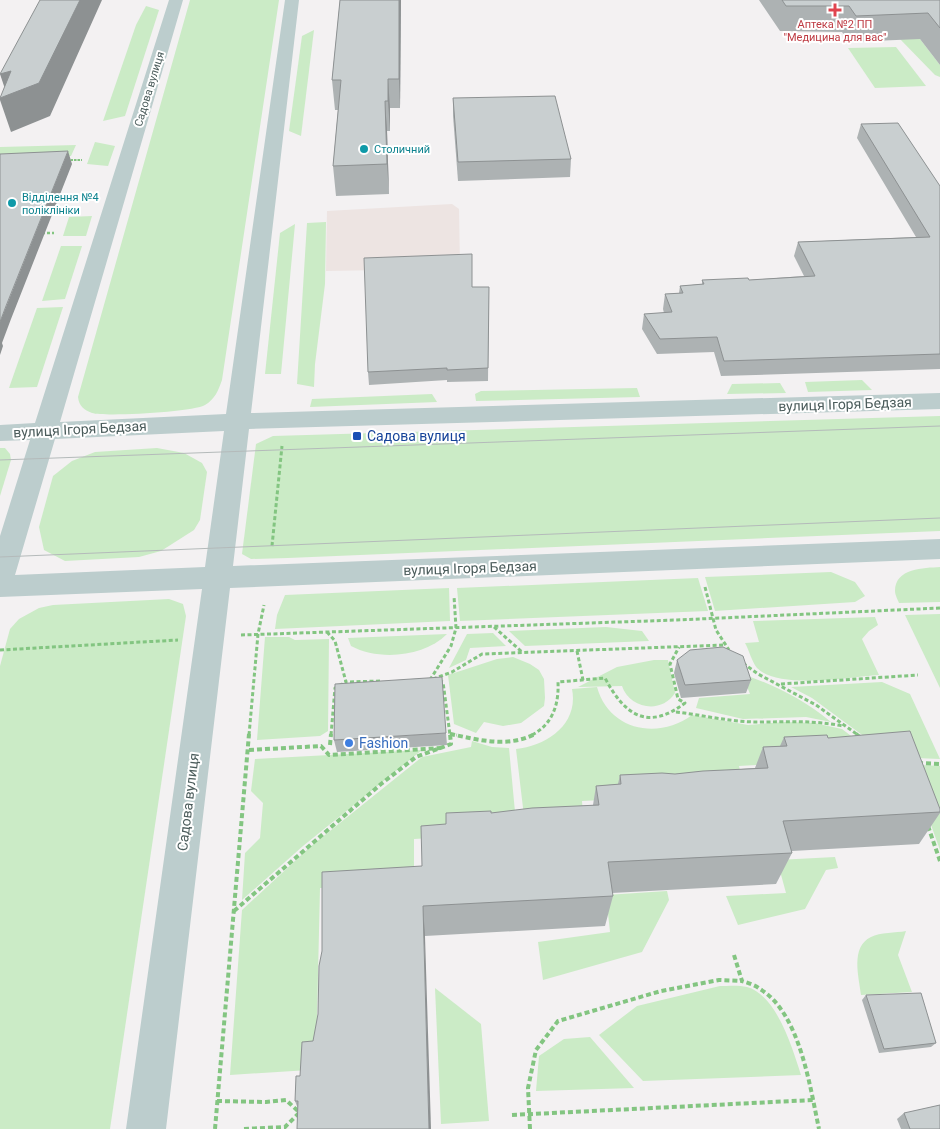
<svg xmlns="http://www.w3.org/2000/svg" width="940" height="1129" font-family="Roboto,sans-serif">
	<rect width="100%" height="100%" fill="#f3f1f2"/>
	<polygon fill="#ede4e2" points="452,204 459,209 460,266 384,270 326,271 327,211"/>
	<g fill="#cbebc6">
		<path d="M190,0H279L222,380C218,391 215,399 205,405C194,412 105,417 92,413C84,410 79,406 78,397Z"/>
		<polygon points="890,0 940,65 940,77 935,75 899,38"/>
		<polygon points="146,6 159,10 125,116 103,121 136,25"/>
		<polygon points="314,30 301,136 289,131 302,36"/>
		<polygon points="896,47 926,86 875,88 848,48"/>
		<polygon points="95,142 115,146 108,166 87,164"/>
		<polygon points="76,145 71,156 0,158 0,147"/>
		<polygon points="92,216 86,236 63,236 69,217"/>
		<polygon points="326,222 325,284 315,364 314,387 297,384 307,223"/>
		<polygon points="295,224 281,374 265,374 280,233"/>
		<polygon points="61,246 82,246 65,299 42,301"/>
		<polygon points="63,307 37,387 9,388 37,308"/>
		<polygon points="862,380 872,390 808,392 805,382"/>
		<polygon points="780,383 786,393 727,394 732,384"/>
		<polygon points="637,388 640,397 476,401 475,394 481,391"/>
		<polygon points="432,394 437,402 310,407 312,399"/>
		<polygon points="940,416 940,531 288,558 251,559 242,554 256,444 273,436"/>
		<polygon points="0,448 5,448 10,454 11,460 0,496"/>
		<polygon points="157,448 184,453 202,463 207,472 200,520 194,530 161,551 139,557 65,561 44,550 39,527 53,476 72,461 95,452"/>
		<path d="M940,567V602L899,603C898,600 895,595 895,591C895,568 924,568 940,567Z"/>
		<polygon points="831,572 855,582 865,596 855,602 715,611 705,577"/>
		<polygon points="698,578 708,611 460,621 457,588"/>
		<polygon points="449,588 450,621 275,629 277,615 285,595"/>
		<polygon points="169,599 183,604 186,616 110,1129 0,1129 0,666 10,629 19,619 39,608 53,605"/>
		<polygon points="940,614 940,688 905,615"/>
		<path d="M875,617L878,625L869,631L862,639L879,675C849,677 778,690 757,668C752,662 749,650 745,643L759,642L753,621Z"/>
		<polygon points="606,627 642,631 649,641 525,646 509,631"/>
		<polygon points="493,633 506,646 470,648 466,660 449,668 467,634"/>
		<path d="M447,634C424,657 379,661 351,646L348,638Z"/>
		<polygon points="265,637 289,637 295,640 329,639 328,731 320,736 257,740"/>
		<polygon points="513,657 530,664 539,670 544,679 545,698 544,706 521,723 503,726 484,722 476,733 454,724 448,675 497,659"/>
		<path d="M654,660H668L675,693C661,715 629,708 622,686L578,687L617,667Z"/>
		<path d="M742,674C775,685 804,700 831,722L806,717L743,719L696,708L699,698L750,694Z"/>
		<polygon points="882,682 910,694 940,759 892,757 812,698 791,687"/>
		<path d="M597,687C609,731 659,740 692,715L748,725L785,722L814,723L842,729L880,758L739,766L745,793L582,801L584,829L526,833L516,749C547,746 579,724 572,689Z"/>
		<polygon points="472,741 492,747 509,748 517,833 414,839 414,883 320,888 316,1062 309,1070 230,1075 242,910 310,847 422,757 471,747"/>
		<polygon points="422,750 303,846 242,900 245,853 260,838 263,803 251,791 255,759"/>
		<polygon points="901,764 940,766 940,850 921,797"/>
		<polygon points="835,857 838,868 826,870 805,909 738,925 726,896 786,893 777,860"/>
		<polygon points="667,891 669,900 642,952 543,980 538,942 610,932 606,895"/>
		<path d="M906,931L898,955L912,992L861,995C859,977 850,947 871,937C880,932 896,933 906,931Z"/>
		<path d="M720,986C728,986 739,985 747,987C777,995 793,1050 801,1075L643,1081L599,1035L637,1006Z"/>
		<polygon points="435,988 481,1024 489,1121 441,1124"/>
		<polygon points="590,1037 634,1088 536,1091 539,1056 564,1039"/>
	</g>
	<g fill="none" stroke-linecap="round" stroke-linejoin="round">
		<polyline stroke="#83c581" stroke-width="2" stroke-dasharray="2.5 1" stroke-linecap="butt" points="67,160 82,160"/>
		<g stroke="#83c581" stroke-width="2.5" stroke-dasharray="3 2" stroke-linecap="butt">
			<polyline points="56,196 68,196"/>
			<polyline points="42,233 54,233"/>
		</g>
		<g stroke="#83c581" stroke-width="3" stroke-dasharray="4 2.5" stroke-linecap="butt">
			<polyline points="272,546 282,446"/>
			<polyline points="705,587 716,630 729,650"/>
			<polyline points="494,627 522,652"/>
			<polyline points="327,632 335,641 346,682 381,681"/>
			<polyline points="241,635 677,620 940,608"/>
			<polyline points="0,650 178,640"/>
			<polyline points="577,651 583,680"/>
			<polyline points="743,663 758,674 816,705 858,735"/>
			<polyline points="433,679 452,672 482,654 724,645"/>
			<polyline points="430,680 451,646 456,628 454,596"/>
			<polyline points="439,681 443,682 450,735"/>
			<polyline points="781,684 918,675"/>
			<path d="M676,712C702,715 731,722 758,722C788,722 813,720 843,726"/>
			<polyline points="450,734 457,735"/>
			<polyline points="249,735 258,634 264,605"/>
			<polyline points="331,735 335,688 346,682"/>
			<path d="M532,735C553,724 559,704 558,682L605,678C625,716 648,731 685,703L678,699L670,664L679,647"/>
		</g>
		<g stroke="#83c581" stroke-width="4" stroke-dasharray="5 3" stroke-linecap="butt">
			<path d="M450,734C480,740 507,748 535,734"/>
			<polyline points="856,734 860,737"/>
			<polyline points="330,745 331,734"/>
			<polyline points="249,750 321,746 329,755 441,748"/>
			<polyline points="918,763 940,764"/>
			<polyline points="928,826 940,861"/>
			<polyline points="234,911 381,784 416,757 451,744 450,734"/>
			<path d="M734,955L742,981C748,983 755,985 760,989C800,1013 810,1087 819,1129"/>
			<polyline points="217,1101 266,1102 286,1100 299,1112"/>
			<polyline points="512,1115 813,1100"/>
			<polyline points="215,1129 249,734"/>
			<polyline points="244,1129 285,1127 300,1112"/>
			<polyline points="530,1129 528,1088 536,1050 558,1021 661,991 719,980 742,981"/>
		</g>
		<path fill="#bccdcd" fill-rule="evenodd" d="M169,0H183L60,422L226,414L285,0H299L251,413L940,393V409L249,429L233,566L940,539V559L230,588L166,1129H126L202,589L0,597V536L30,440L0,441V425L35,423ZM224,431L205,567L15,575L55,439Z"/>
		<g stroke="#b4baba" stroke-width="1">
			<polyline points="0,460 940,426"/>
			<polyline points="0,557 940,518"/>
		</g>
	</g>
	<g fill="#adb2b3">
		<polygon points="340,0 401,0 400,108 390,108 390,131 387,131 389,194 336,196 333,166 338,110 335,110 332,80"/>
		<polygon points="759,0 940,0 940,65 920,39 849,42 842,32 780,31"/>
		<polygon points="453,98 571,159 570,177 458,181 453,116"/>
		<polygon points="861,124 940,186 940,369 721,376 714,352 657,354 642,329 644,314 664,313 663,309 665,294 679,293 680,286 702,284 702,280 749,280 804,276 794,256 798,242 916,237 857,138"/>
		<polygon points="472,287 489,287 488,381 447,382 447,380 369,385 368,372"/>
		<polygon points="677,660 751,680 746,693 681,698 674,673"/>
		<polygon points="446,733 447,745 337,752 334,740"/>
		<polygon points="784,737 828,738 940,812 940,813 919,844 792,851 792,853 776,884 612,893 613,896 605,926 425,936 298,1109 295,1101 300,1076 313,1041 422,866 446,824 491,813 593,805 596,786 618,784 620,775 675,774 755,768 763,747 780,746"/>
		<polygon points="866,995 936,1043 931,1047 879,1053 862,1000"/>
		<polygon points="904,1113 940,1129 901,1129 897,1119"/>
	</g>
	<g fill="#8d9192">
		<polygon points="80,0 102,0 50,116 11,132 0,100 0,98 7,95 0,74"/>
		<polygon points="399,0 401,0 400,108 399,79"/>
		<polygon points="388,79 390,108 390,131 388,101"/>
		<polygon points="385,101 387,131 389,194 387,164"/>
		<polygon points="68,151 72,164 11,319 2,343 3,346 0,355 0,322"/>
		<polygon points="423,906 425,936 431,1129 429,1129"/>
	</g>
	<g fill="#c9cfd0" stroke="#8d9192">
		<polygon points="40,0 80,0 39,83 0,98 11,71 0,74"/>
		<polygon points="340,0 399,0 399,79 388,79 388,101 385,101 387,164 333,166 341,80 332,80"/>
		<polygon points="782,0 940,0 940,28 928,13 856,16 849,6 786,6"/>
		<polygon points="555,96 571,159 458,162 453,98"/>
		<polygon points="898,123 940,186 940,354 724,361 717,337 660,339 644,314 672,312 665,294 683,293 680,286 704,284 702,280 748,278 749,280 815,276 798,242 930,237 861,124"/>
		<polygon points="68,151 6,306 0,322 0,154"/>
		<polygon points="472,254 472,287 489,287 488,368 447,370 447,368 368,372 364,258"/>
		<polygon points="723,647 743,656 751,680 685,685 677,660 690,650"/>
		<polygon points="442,677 446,733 334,740 335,684"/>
		<polygon points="910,731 940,809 940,812 783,821 792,853 608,862 613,896 423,906 429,1129 297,1129 298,1101 295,1101 296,1076 300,1076 302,1042 313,1041 318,1014 319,966 322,951 322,872 422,866 421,826 446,824 446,813 491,811 491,813 532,808 599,805 596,786 621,784 620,775 662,773 675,774 703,771 768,768 763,747 787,746 784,737 827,735 828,738"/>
		<polygon points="921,993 936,1043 884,1049 866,995"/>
		<polygon points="940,1105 940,1129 910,1129 904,1113"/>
	</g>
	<path fill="#e0444e" stroke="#fff" stroke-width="2" d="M832.5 2.5h5v5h5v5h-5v5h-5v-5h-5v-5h5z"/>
	<g fill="#0f9aa8" stroke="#fff" stroke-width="2">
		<circle cx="364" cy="149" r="5"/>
		<circle cx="12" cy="203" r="5"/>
	</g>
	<rect fill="#1a4fb4" stroke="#fff" stroke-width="2" x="352" y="431" width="10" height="10" rx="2.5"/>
	<circle fill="#3f7fe0" stroke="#fff" stroke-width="2" cx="349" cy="743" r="5"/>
	<g text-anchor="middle" stroke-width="4" stroke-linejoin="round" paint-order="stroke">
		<g font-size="11" fill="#be3a42" stroke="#fff">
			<text x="835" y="28">Аптека №2 ПП<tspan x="835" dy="13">"Медицина для вас"</tspan></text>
		</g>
		<g font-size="11" fill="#4b5c5b" stroke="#fff">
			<text transform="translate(149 89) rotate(-73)" y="4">Садова вулиця</text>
		</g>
		<g font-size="11" fill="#0d838f" stroke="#fff" text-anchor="start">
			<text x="374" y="153">Столичний</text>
			<text x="22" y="201">Відділення №4<tspan x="22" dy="13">поліклініки</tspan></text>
		</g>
		<g font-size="14" fill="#4b5c5b" stroke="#fff">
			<text transform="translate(845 404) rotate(-2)" y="5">вулиця Ігоря Бедзая</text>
			<text transform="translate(80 429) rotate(-3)" y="5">вулиця Ігоря Бедзая</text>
			<text transform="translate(470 568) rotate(-2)" y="5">вулиця Ігоря Бедзая</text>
			<text transform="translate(188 802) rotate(-83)" y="5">Садова вулиця</text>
		</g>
		<g font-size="14" fill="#164399" stroke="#fff" text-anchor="start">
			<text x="367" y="441">Садова вулиця</text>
		</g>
		<g font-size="14" fill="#366cbe" stroke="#fff" text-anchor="start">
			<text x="359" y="748">Fashion</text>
		</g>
	</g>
</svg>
